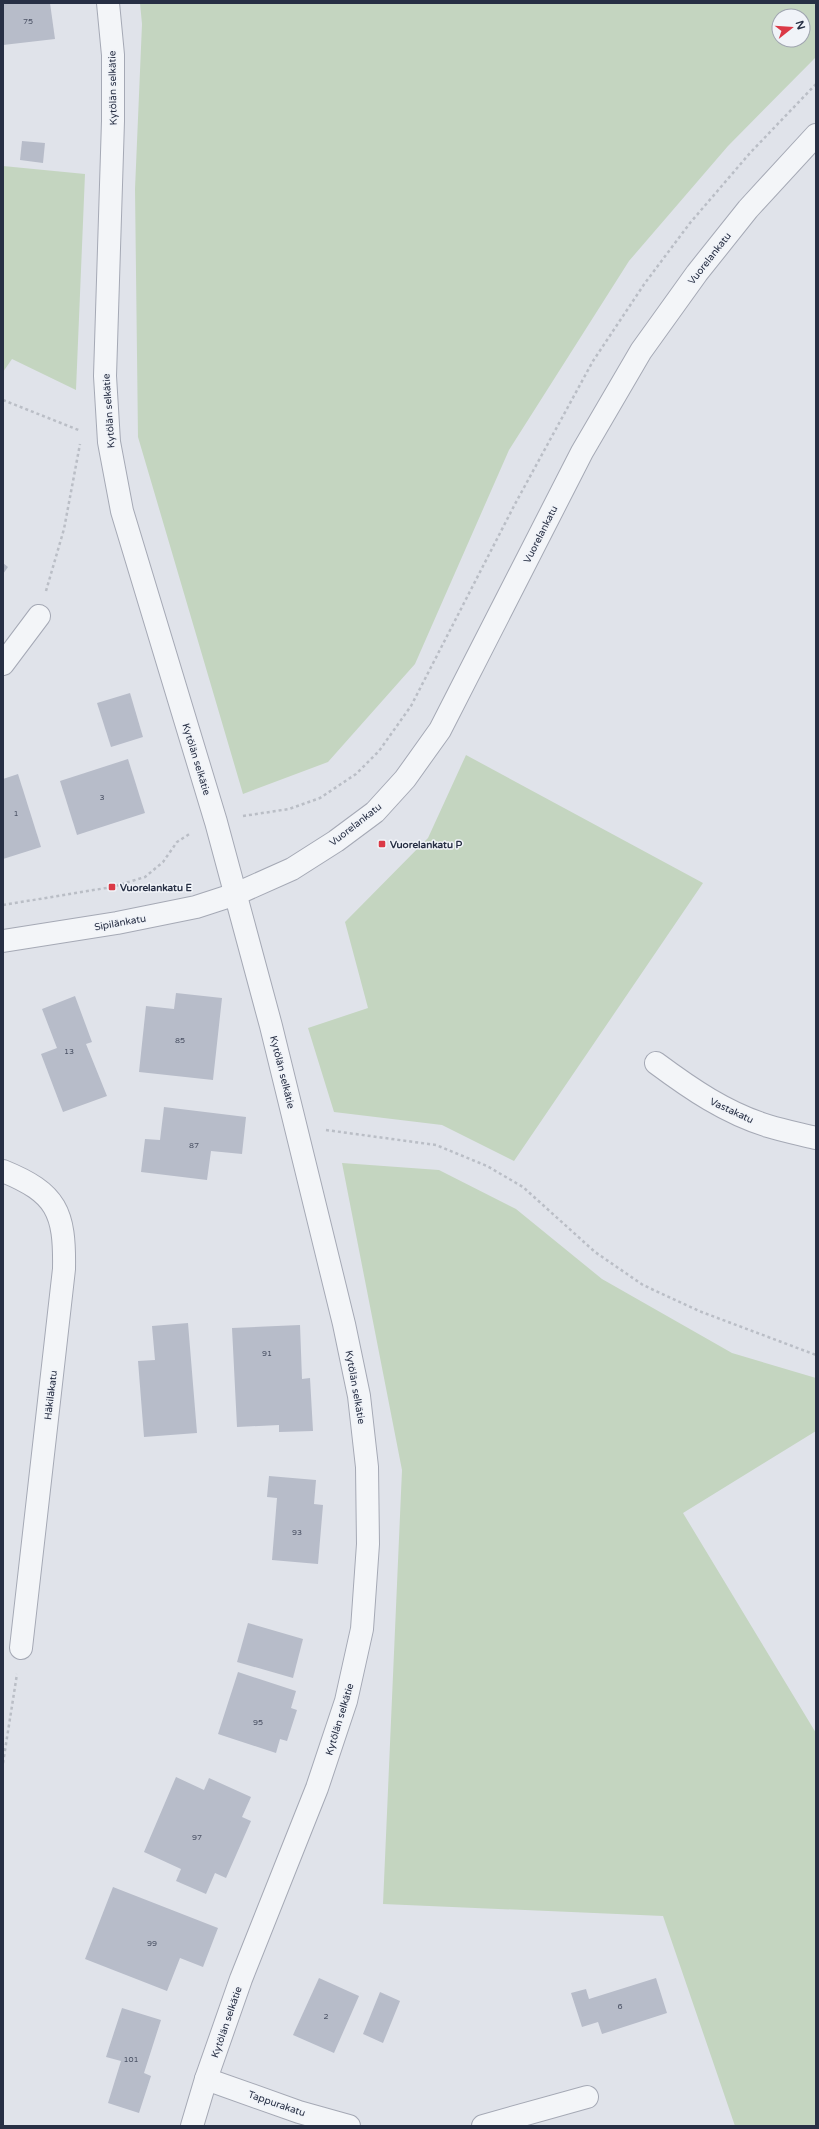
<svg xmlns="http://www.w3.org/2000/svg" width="819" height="2129" font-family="'Varela Round',sans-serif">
	<rect width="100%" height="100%" fill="#e0e3ea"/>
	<g fill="#c4d5c0" fill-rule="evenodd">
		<path d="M140,3H816V57L728,146L629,261L509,450L415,664L328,762L243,794L138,437L135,189L142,24ZM779,16H803V40H779Z"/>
		<polygon points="3,166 85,174 76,390 12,359 3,372"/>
		<polygon points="466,755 703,883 514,1161 442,1125 334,1112 308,1028 368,1008 345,922 428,838"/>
		<polygon points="342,1163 439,1170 516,1209 602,1279 732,1353 816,1378 816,1431 683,1513 816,1733 816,2126 735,2126 663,1916 383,1904 402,1470"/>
	</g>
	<g fill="#b7bcc9">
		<polygon points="3,3 50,3 55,39 3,45"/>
		<polygon points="22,141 45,143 43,163 20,160"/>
		<polygon points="3,563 8,567 3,574"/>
		<polygon points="130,693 143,737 111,747 97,703"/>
		<polygon points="128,759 145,813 77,835 60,781"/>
		<polygon points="18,774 41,847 3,859 3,779"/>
		<polygon points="176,993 222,998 213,1080 139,1072 146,1006 174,1009"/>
		<polygon points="75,996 92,1042 86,1044 107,1096 63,1112 41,1054 57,1048 42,1009"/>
		<polygon points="164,1107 246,1117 242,1154 211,1151 207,1180 141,1172 145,1139 160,1140"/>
		<polygon points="188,1323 197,1433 144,1437 138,1361 155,1360 152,1326"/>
		<polygon points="300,1325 302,1379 310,1378 313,1431 279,1432 279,1425 237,1427 232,1328"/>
		<polygon points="269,1476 316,1480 314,1504 323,1505 318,1564 272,1560 277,1498 267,1497"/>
		<polygon points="248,1623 303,1639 293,1678 237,1662"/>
		<polygon points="238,1672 296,1691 291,1708 297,1710 287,1741 280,1739 276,1753 218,1734"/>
		<polygon points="176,1777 204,1790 209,1778 251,1797 242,1817 251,1821 226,1878 215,1873 206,1894 176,1881 181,1869 144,1852"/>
		<polygon points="113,1887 218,1928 203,1967 180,1958 167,1991 85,1959"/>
		<polygon points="319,1978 359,1996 334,2053 293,2035"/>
		<polygon points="656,1978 667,2013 602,2034 598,2022 582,2027 571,1993 586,1989 589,1999"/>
		<polygon points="380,1992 400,2001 383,2043 363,2034"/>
		<polygon points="122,2008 161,2020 144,2073 151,2076 139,2113 108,2103 121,2061 106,2057"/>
	</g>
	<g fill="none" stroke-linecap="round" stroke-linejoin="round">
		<defs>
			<g id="street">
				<polyline points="108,3 113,55 113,121 105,376 109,442 122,511 216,822 271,1026 344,1324 359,1396 367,1467 368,1544 362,1629 346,1701 317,1788 241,1979 206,2079 192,2126"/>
				<polyline points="3,664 39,616"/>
				<polyline points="3,941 117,923 196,907 236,894 292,869 336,841 375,812 405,779 440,730 582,452 641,351 697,273 748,209 816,135"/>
				<path d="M656,1063C691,1089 726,1113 768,1126C784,1131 800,1134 816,1138"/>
				<path d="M3,1171C57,1193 65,1212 64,1269L21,1648"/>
				<polyline points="206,2079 299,2112 349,2126"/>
				<polyline points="483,2126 587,2097"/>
			</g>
		</defs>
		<use href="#street" stroke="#a5a9b5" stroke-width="24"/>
		<g stroke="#babec6" stroke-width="2.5" stroke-dasharray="3 3" stroke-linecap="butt">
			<polyline points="3,400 81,431"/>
			<polyline points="46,591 64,529 80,444"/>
			<polyline points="243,816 289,809 320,798 356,774 379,751 411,706 515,504 593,361 645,283 690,223 750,153 816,84"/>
			<polyline points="3,905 112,887 145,877 163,862 177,842 191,833"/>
			<polyline points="326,1130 436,1145 487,1166 523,1187 595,1252 643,1285 699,1311 816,1355"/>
			<polyline points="3,1763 17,1674"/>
		</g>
		<use href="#street" stroke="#f3f5f8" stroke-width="22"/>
	</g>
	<g fill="#db3946" stroke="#f0f3f8" stroke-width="1.5">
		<rect x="378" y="840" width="8" height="8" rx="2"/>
		<rect x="108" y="883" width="8" height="8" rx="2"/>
	</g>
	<g text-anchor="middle" stroke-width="3" stroke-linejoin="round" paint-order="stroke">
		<g font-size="8" fill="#4b5265">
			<text x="28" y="24">75</text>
			<text x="102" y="800">3</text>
			<text x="16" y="816">1</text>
			<text x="180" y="1043">85</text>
			<text x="69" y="1054">13</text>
			<text x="194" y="1148">87</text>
			<text x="267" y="1356">91</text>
			<text x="297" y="1535">93</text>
			<text x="258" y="1725">95</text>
			<text x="197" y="1840">97</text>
			<text x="152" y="1946">99</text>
			<text x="620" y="2009">6</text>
			<text x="326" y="2019">2</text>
			<text x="131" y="2062">101</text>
		</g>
		<g font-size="10" fill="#272f44" stroke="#f0f3f8">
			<text transform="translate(112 88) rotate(-91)" y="4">Kytölän selkätie</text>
			<text transform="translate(709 258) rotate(-52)" y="4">Vuorelankatu</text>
			<text transform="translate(108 411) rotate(-94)" y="4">Kytölän selkätie</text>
			<text transform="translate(540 534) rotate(-63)" y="4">Vuorelankatu</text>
			<text transform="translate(197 759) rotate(73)" y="4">Kytölän selkätie</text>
			<text transform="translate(355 824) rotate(-38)" y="4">Vuorelankatu</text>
			<text transform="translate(120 922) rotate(-10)" y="4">Sipilänkatu</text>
			<text transform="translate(283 1072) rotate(76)" y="4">Kytölän selkätie</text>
			<text transform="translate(732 1110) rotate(25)" y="4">Vastakatu</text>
			<text transform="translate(356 1387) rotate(80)" y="4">Kytölän selkätie</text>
			<text transform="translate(50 1395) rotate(-83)" y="4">Häkiläkatu</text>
			<text transform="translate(339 1719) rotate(-73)" y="4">Kytölän selkätie</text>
			<text transform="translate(226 2022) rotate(-71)" y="4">Kytölän selkätie</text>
			<text transform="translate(277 2103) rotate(19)" y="4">Tappurakatu</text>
		</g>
		<g font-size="10" font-weight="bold" fill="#272f44" stroke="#f0f3f8" text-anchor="start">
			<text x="390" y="848">Vuorelankatu P</text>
			<text x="120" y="891">Vuorelankatu E</text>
		</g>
	</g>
	<rect width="819" height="2129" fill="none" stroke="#272f44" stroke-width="8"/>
	<g transform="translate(791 28) rotate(73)"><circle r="19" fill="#f0f3f8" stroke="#a0a5b0"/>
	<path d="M0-3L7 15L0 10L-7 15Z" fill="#db3946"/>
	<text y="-6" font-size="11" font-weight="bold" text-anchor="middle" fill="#272f44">N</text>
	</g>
</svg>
